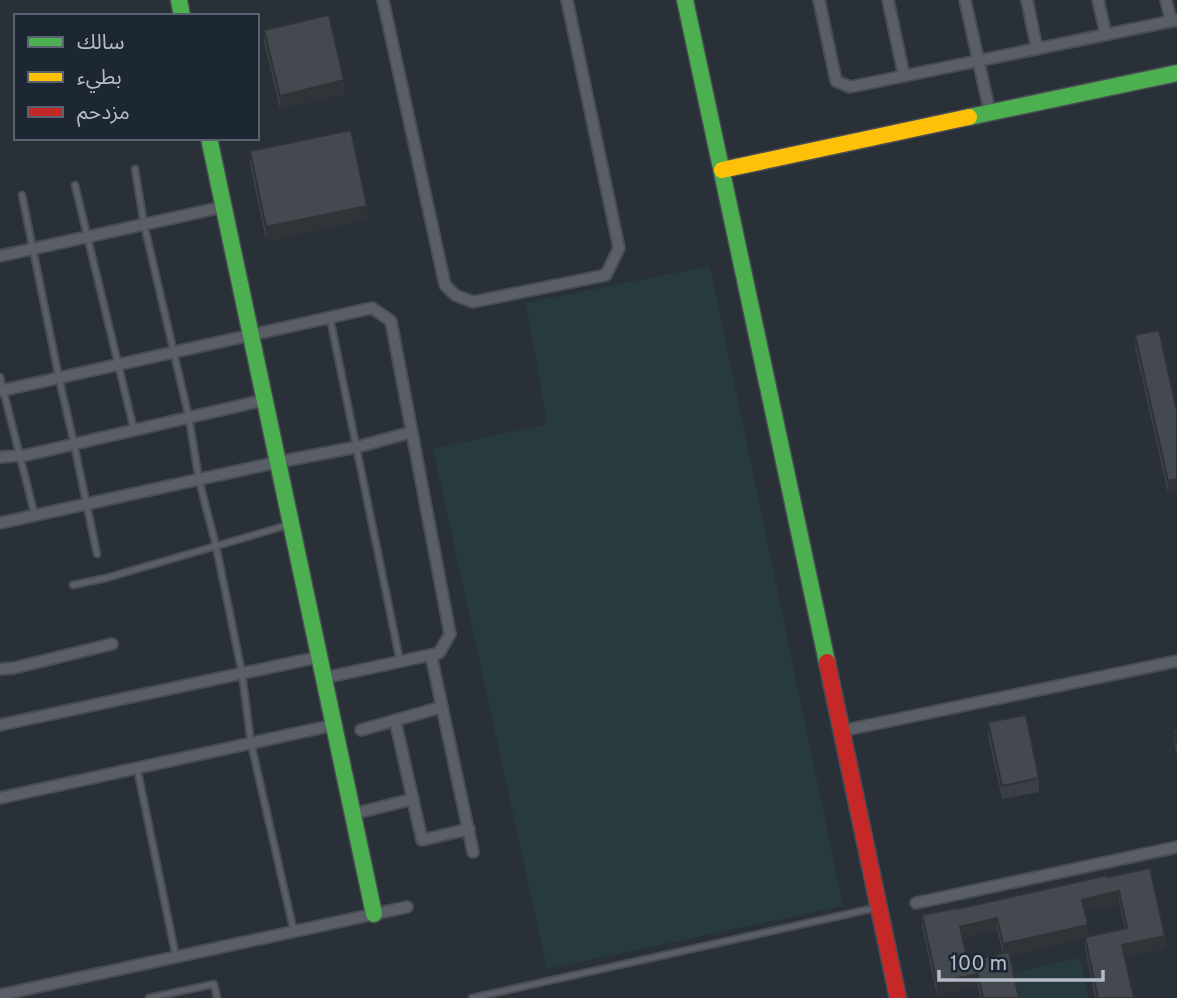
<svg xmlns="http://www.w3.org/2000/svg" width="1177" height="998" font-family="Overpass,'Noto Sans Arabic',sans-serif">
	<rect width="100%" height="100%" fill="#2a3038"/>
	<g fill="#273a3e">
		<polygon points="710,266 843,906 547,969 433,449 547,424 526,303"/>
		<polygon points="1080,958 1089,998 1018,998 1013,973"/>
	</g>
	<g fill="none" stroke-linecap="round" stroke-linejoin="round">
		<defs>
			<g id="lane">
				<polyline points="135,169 144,224 189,418 199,480 216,546 242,673 251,743 294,932"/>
				<polyline points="75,185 134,430"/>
				<polyline points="22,195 59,378 74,444 97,554"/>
				<polyline points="330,318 400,661"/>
				<polyline points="0,377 35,516"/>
				<polyline points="73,585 106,578 288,525"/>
				<polyline points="137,768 176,957"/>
				<polyline points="149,998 214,984 217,998"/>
				<polyline points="472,998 875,908"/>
			</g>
			<g id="street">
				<polyline points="383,0 445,285 455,295 473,302 606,275 619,248 567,0"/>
				<polyline points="819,0 836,81 850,87 1177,20"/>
				<polyline points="888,0 904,76"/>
				<polyline points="965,0 990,113"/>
				<polyline points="1027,0 1037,49"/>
				<polyline points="1098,0 1106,35"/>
				<polyline points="1166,0 1171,21"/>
				<polyline points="0,256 223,207"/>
				<polyline points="0,391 372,308 391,321 450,634 439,653 324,678"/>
				<polyline points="0,457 27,455 264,400"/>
				<polyline points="0,523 278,462 357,447 412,432"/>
				<polyline points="431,655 473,852"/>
				<polyline points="0,669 14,668 112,644"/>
				<polyline points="395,720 422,840 469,829"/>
				<polyline points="0,725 319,657"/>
				<polyline points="361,730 442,707"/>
				<polyline points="841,731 1177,661"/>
				<polyline points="0,798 334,725"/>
				<polyline points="353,814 413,799"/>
				<polyline points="916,903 1177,847"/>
				<polyline points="0,995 407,907"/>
			</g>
			<g id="fast">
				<polyline points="179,0 182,16"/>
				<polyline points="685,0 827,662"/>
				<polyline points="969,117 1177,73"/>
				<polyline points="209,138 374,914"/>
			</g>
			<polyline id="slow" points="722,170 969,117"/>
			<polyline id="jam" points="827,662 898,998"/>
		</defs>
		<use href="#lane" stroke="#484c53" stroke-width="9"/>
		<use href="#street" stroke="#484c53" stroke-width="14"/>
		<use href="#fast" stroke="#484c53" stroke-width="19"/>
		<use href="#slow" stroke="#484c53" stroke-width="19"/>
		<use href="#jam" stroke="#484c53" stroke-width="19"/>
		<use href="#lane" stroke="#5a5e66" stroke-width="5"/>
		<use href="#street" stroke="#5a5e66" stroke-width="10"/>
		<use href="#fast" stroke="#4caf50" stroke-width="16"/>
		<use href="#slow" stroke="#ffc107" stroke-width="16"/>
		<use href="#jam" stroke="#c62828" stroke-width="16"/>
	</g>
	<g fill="#3a3f45" fill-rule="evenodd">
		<polygon points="264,30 344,94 280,109 264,43"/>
		<polygon points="250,151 367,220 266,241 250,164"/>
		<polygon points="1135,335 1177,411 1177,492 1168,494 1135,348"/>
		<polygon points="988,722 1039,778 1039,792 1002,799 988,736"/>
		<polygon points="1177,730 1177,757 1174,743 1174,731"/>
		<path d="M1108,877L1165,949L1125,957L1134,998H1095L1085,950V938L1009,956L1019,998H980L978,987L937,996L922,928V915L957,909ZM1119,904L1125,929L1088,937L1085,912ZM997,930L1003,954L968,961L963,939Z"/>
	</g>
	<g fill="#303338">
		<polygon points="344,80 344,94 280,109 280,96"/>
		<polygon points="367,206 367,220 266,241 266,227"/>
		<polygon points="1177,479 1177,492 1168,494 1168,481"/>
		<polygon points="1119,891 1119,904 1082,913 1082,900"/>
		<polygon points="997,918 997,930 960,940 960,927"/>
		<polygon points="1088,925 1088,938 1003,957 1003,944"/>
		<polygon points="1165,936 1165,949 1122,958 1122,945"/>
		<polygon points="978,974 978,987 937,996 937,983"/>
	</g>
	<g fill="#444950" stroke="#303338" stroke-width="2">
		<polygon points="329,15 344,80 280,96 264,30"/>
		<polygon points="351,130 367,206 266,227 250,151"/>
		<polygon points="1159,330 1177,411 1177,479 1168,481 1135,335"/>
		<polygon points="1026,715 1039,778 1002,786 988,722"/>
		<polygon points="1177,730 1177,745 1174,731"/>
		<polygon points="1150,868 1165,936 1122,945 1134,998 1098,998 1085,937 1127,928 1119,891 1082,900 1088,925 1003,944 997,918 960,927 968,961 1009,952 1019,998 983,998 978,974 937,983 922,915 956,908 957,909 1108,875 1108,877"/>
	</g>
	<rect x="14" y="14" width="245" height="126" fill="#1d2633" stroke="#59626f" stroke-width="2"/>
	<rect x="28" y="37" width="35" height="10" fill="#4caf50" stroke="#59626f" stroke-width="2"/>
	<text x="77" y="49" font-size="21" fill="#b4bcc9">سالك</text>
	<rect x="28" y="72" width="35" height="10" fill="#ffc107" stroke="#59626f" stroke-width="2"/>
	<text x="77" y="84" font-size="21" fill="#b4bcc9">بطيء</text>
	<rect x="28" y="107" width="35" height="10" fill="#c62828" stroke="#59626f" stroke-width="2"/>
	<text x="77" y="119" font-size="21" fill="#b4bcc9">مزدحم</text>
	<path d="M939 970v10h164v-10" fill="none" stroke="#b4bcc9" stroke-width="3.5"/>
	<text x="950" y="970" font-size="21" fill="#b4bcc9" stroke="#1d2633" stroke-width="5" paint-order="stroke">100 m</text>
</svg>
